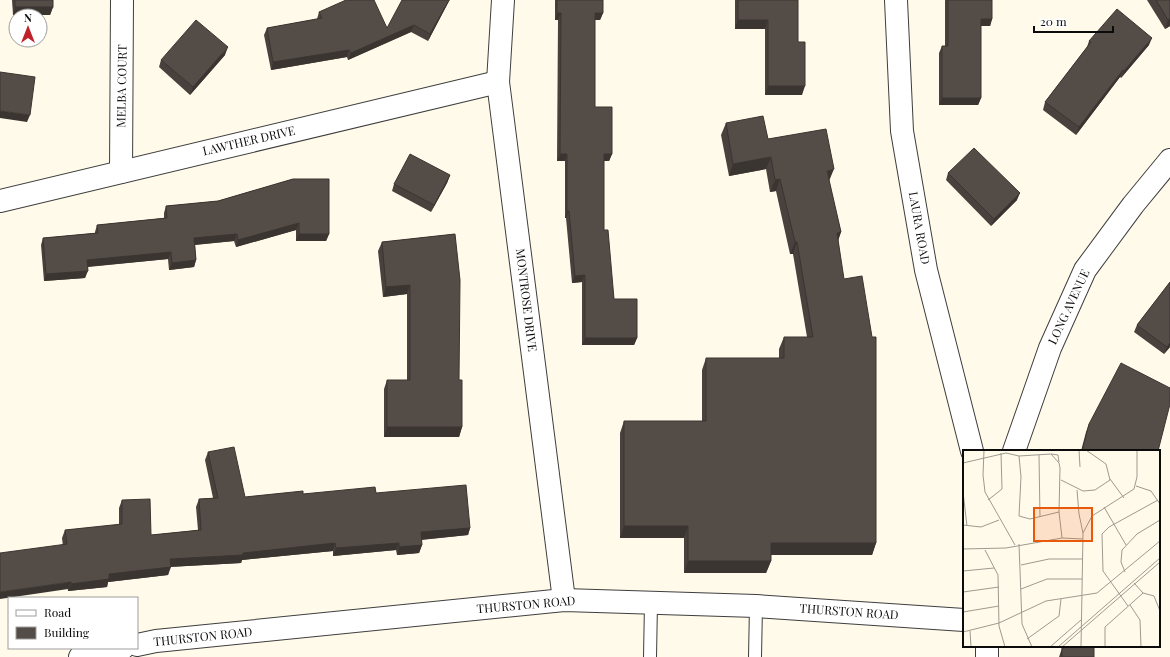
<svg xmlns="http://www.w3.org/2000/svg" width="1170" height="657" font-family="'Playfair Display',serif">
	<rect width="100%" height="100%" fill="#fffae9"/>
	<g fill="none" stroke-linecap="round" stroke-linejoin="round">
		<defs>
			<g id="service">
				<polyline points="650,657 651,603"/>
				<polyline points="755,657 756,606"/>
			</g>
			<g id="minor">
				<polyline points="503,0 498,82 564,600"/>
				<polyline points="896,0 902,131 926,270 972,451"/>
				<polyline points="121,172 122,0"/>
				<polyline points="0,201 498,82"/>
				<polyline points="137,645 156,641 564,600 756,606 964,620"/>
				<polyline points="80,657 123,648"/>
			</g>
			<g id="tertiary">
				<polyline points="1014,451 1050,348 1085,270 1133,205 1170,160"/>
				<polyline points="987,657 987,646"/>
			</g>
		</defs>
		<use href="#service" stroke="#3e3e3e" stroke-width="14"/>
		<use href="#minor" stroke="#3e3e3e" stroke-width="24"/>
		<use href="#tertiary" stroke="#3e3e3e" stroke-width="24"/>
		<use href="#service" stroke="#fff" stroke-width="12"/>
		<use href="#minor" stroke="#fff" stroke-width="22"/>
		<use href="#tertiary" stroke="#fff" stroke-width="22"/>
	</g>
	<g fill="#48413d">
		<polygon points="12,0 53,0 53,7 50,15 13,15"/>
		<polygon points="555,0 603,0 603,13 600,20 595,20 595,107 612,154 609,161 604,161 604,230 614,299 637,338 634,345 582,345 582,282 572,283 566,218 565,218 565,161 557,161 558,20 555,20"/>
		<polygon points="735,0 798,0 798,42 802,95 765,95 765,29 735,29"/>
		<polygon points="945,0 992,0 992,19 990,26 981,26 981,98 978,105 939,105 939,53 942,46 945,46"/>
		<polygon points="1147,0 1170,0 1170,26 1165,29"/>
		<polygon points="449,1 428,41 411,32 348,60 347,57 271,70 264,35 267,28 317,19 319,12 387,28"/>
		<polygon points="1089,41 1149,45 1121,78 1120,77 1076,135 1043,110 1045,102 1087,47"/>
		<polygon points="225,55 190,95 159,67 161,60"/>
		<polygon points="726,123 768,139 829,181 841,232 838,240 876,543 872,555 771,555 771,561 766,573 684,573 684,538 620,538 620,433 624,421 702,421 702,370 706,358 779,358 779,349 784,337 807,337 793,254 790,254 776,191 770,192 766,169 729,176 721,135"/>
		<polygon points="948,173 1017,200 991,226 946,180"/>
		<polygon points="450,175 447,183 431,212 392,191 394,184"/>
		<polygon points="293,179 329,234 326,241 296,241 296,230 236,247 234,241 195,245 196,260 194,267 169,270 168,259 88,267 85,278 44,281 41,245 43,238 95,233 95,232 97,225 164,218 164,213 166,206 218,201"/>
		<polygon points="455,234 459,380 462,427 459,437 384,437 384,389 387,380 407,380 407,294 383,297 378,251 382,242"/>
		<polygon points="1170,282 1170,347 1164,354 1134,332 1137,325"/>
		<polygon points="1089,424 1158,451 1081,451 1086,432"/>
		<polygon points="208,452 245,497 303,494 376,493 470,528 468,535 421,540 422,545 419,553 397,555 396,550 333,556 333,551 242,560 241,563 170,567 168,575 108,582 107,587 68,591 62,538 65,530 119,525 119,508 122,500 151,535 198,530 196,507 199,499 213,498 205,460"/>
		<polygon points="1062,646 1094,646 1094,657 1059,657 1062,648"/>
	</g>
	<g fill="#3b3532">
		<polygon points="449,0 450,0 449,1 428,41 430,34"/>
		<polygon points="15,7 53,7 50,15 13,15"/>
		<polygon points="557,13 561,13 558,20 555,20"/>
		<polygon points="595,13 603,13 600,20 592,20"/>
		<polygon points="981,19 992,19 990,26 978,26"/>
		<polygon points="1170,19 1170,26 1165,29 1168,20"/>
		<polygon points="738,20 768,20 765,29 735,29"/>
		<polygon points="414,25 411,32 348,60 351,53"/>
		<polygon points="1152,38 1149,45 1121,78 1124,71"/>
		<polygon points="228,47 225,55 190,95 193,87"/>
		<polygon points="349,50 347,57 271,70 273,62"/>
		<polygon points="1123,70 1120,77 1076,135 1079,127"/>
		<polygon points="768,86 805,86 802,95 765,95"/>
		<polygon points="942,98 981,98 978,105 939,105"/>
		<polygon points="0,111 30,115 27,122 0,118"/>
		<polygon points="560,154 567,154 565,161 557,161"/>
		<polygon points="604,154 612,154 609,161 601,161"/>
		<polygon points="771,157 766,169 729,176 733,164"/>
		<polygon points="834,169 829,181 827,171"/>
		<polygon points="450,175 447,183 431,212 434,205"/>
		<polygon points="780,179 776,191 770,192 775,180"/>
		<polygon points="1020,193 1017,200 991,226 994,219"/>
		<polygon points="567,211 569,211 566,218 565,218"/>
		<polygon points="299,223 296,230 236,247 238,240"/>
		<polygon points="841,232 837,244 837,233"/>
		<polygon points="237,234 234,241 192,245 194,238"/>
		<polygon points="299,234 329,234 326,241 296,241"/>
		<polygon points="795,242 797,242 793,254 790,254"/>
		<polygon points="171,252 168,259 84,267 87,260"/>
		<polygon points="196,260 194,267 169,270 172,263"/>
		<polygon points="88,271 85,278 44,281 46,274"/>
		<polygon points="585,275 582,282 572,283 575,276"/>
		<polygon points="410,285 407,294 383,297 386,287"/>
		<polygon points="585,338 637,338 634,345 582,345"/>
		<polygon points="1170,343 1170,347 1164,354 1167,347"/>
		<polygon points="387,427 462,427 459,437 384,437"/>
		<polygon points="624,526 688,526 684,538 620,538"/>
		<polygon points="470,528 468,535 418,540 421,532"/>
		<polygon points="335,543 333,551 242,560 241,563 167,567 170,559 243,553"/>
		<polygon points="399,543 396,550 333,556 336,548"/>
		<polygon points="771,543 876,543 872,555 766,555"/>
		<polygon points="422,545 419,553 397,555 399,547"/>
		<polygon points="688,561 771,561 766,573 684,573"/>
		<polygon points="171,567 168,575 108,582 107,587 68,591 71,584 109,574"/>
		<polygon points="71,582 68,589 0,599 0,592"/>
	</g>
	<g fill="#544c47" stroke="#3b3532">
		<rect x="15" y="0" width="38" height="7"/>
		<polygon points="346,0 374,0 387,28 402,0 449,0 430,34 414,25 351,53 349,50 273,62 267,28 322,18 319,12"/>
		<polygon points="557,0 603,0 603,13 595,13 595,107 612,107 612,154 604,154 604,230 608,230 614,299 637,299 637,338 585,338 585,275 575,276 569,211 567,211 567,154 560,154 561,13 557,13"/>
		<polygon points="738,0 798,0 798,42 805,42 805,86 768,86 768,20 738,20"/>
		<polygon points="948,0 992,0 992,19 981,19 981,98 942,98 942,46 948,46"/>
		<polygon points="1156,0 1170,0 1170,19 1168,20"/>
		<polygon points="1117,9 1152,38 1124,71 1123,70 1079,127 1045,102 1091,42 1089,41"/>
		<polygon points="196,20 228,47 193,87 161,60"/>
		<polygon points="0,72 35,77 30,115 0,111"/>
		<polygon points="763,116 768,139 826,129 834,169 827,171 841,232 837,233 844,279 862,276 872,337 876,337 876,543 771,543 771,561 688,561 688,526 624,526 624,421 706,421 706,358 784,358 784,337 813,337 797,242 795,242 780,179 775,180 771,157 733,164 726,123"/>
		<polygon points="974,148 1020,193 994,219 948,173"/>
		<polygon points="410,154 450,175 434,205 394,184"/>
		<polygon points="293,179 329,179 329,234 299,234 299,223 238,240 237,234 194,238 196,260 172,263 171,252 87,260 88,271 46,274 43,238 98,233 97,225 167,218 166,206 218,201"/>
		<polygon points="455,234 460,280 459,380 462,380 462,427 387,427 387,380 410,380 410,285 386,287 382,242"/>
		<polygon points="1170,282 1170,343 1167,347 1137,325"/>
		<polygon points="1121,363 1170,388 1170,404 1158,451 1082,451 1089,424"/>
		<polygon points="234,447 245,497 303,491 303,494 375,487 376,493 466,485 470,528 421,532 422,545 399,547 399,543 336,548 335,543 243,553 243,555 170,559 171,567 109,574 109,579 71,584 71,582 0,592 0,553 67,544 65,530 122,524 122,500 150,499 151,535 201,530 199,499 218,498 208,452"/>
		<polygon points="1064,646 1094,646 1094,657 1062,657 1062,648 1064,648"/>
	</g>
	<g text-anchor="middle" stroke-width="4" stroke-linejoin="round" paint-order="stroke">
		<g font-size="12" fill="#0b0b0b" stroke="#fff">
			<text transform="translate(122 86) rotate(-89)" y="4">MELBA COURT</text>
			<text transform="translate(249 141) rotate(-13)" y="4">LAWTHER DRIVE</text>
			<text transform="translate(919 228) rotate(80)" y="4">LAURA ROAD</text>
			<text transform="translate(526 300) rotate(83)" y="4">MONTROSE DRIVE</text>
			<text transform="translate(1069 307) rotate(-65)" y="4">LONG AVENUE</text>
			<text transform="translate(526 605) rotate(-5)" y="4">THURSTON ROAD</text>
			<text transform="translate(849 612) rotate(4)" y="4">THURSTON ROAD</text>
			<text transform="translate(203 637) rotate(-6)" y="4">THURSTON ROAD</text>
		</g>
	</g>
	<g transform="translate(963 450)">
		<rect width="197" height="197" fill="#fffae9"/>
		<path fill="none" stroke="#9d9a90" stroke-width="1" d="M21,0L20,25L22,42L52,95M116,0L117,17M88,4L95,5L96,12M76,5L77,67M56,6L58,27L56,66L67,69L96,62M0,13L43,3L56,6L88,4L96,13L97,18L96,62L99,88M147,29L161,48M98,30L120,41L132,40L147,30L143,14L123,0M173,36L188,41L197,54M114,40L116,64L120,83M0,42L4,76M25,50L39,39L38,3M141,57L163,95M0,75L18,77L36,70M56,94L59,174L69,197M0,99L43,98L99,88L120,89M22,100L35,125L36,176L42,197M58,115L86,109H119M0,121L31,118M162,122L158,112L159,100L174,84L197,70M171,133L180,143L191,146L197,161M58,139L84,129H119M0,142L36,137M167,155L177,170L178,197M165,156L140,121L139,84L146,77L195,50M0,162L36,156M142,177L180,143M7,181L8,197M0,182L36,173L83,151L134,143L197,91M64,189L96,166L98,149M87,197L118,170M95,197L197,108M99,197L197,112M118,197L120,83L129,66L171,39L174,27V0M142,197V177"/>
		<path fill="#e8590c" fill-opacity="0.15" stroke="#e8590c" stroke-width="2" d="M71,58H129V91H71Z"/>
		<rect width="197" height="197" fill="none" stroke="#0b0b0b" stroke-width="2"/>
	</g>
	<rect x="8" y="597" width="130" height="52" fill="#ffffff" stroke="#9d9d9d"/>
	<rect x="16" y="610" width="20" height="6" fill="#ffffff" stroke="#9d9d9d"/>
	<text x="44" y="617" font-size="12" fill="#0b0b0b">Road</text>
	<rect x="16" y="627" width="20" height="12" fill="#544c47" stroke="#9d9d9d"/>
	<text x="44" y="637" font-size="12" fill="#0b0b0b">Building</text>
	<g transform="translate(28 28)"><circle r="19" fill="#ffffff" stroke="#9d9d9d"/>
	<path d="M0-3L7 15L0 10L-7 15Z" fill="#be212a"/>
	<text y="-6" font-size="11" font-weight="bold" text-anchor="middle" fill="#0b0b0b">N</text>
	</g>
	<path d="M1034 26v6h79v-6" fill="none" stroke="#0b0b0b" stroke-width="2"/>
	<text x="1040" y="26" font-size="12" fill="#0b0b0b" stroke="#ffffff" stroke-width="3" paint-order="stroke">20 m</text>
</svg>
